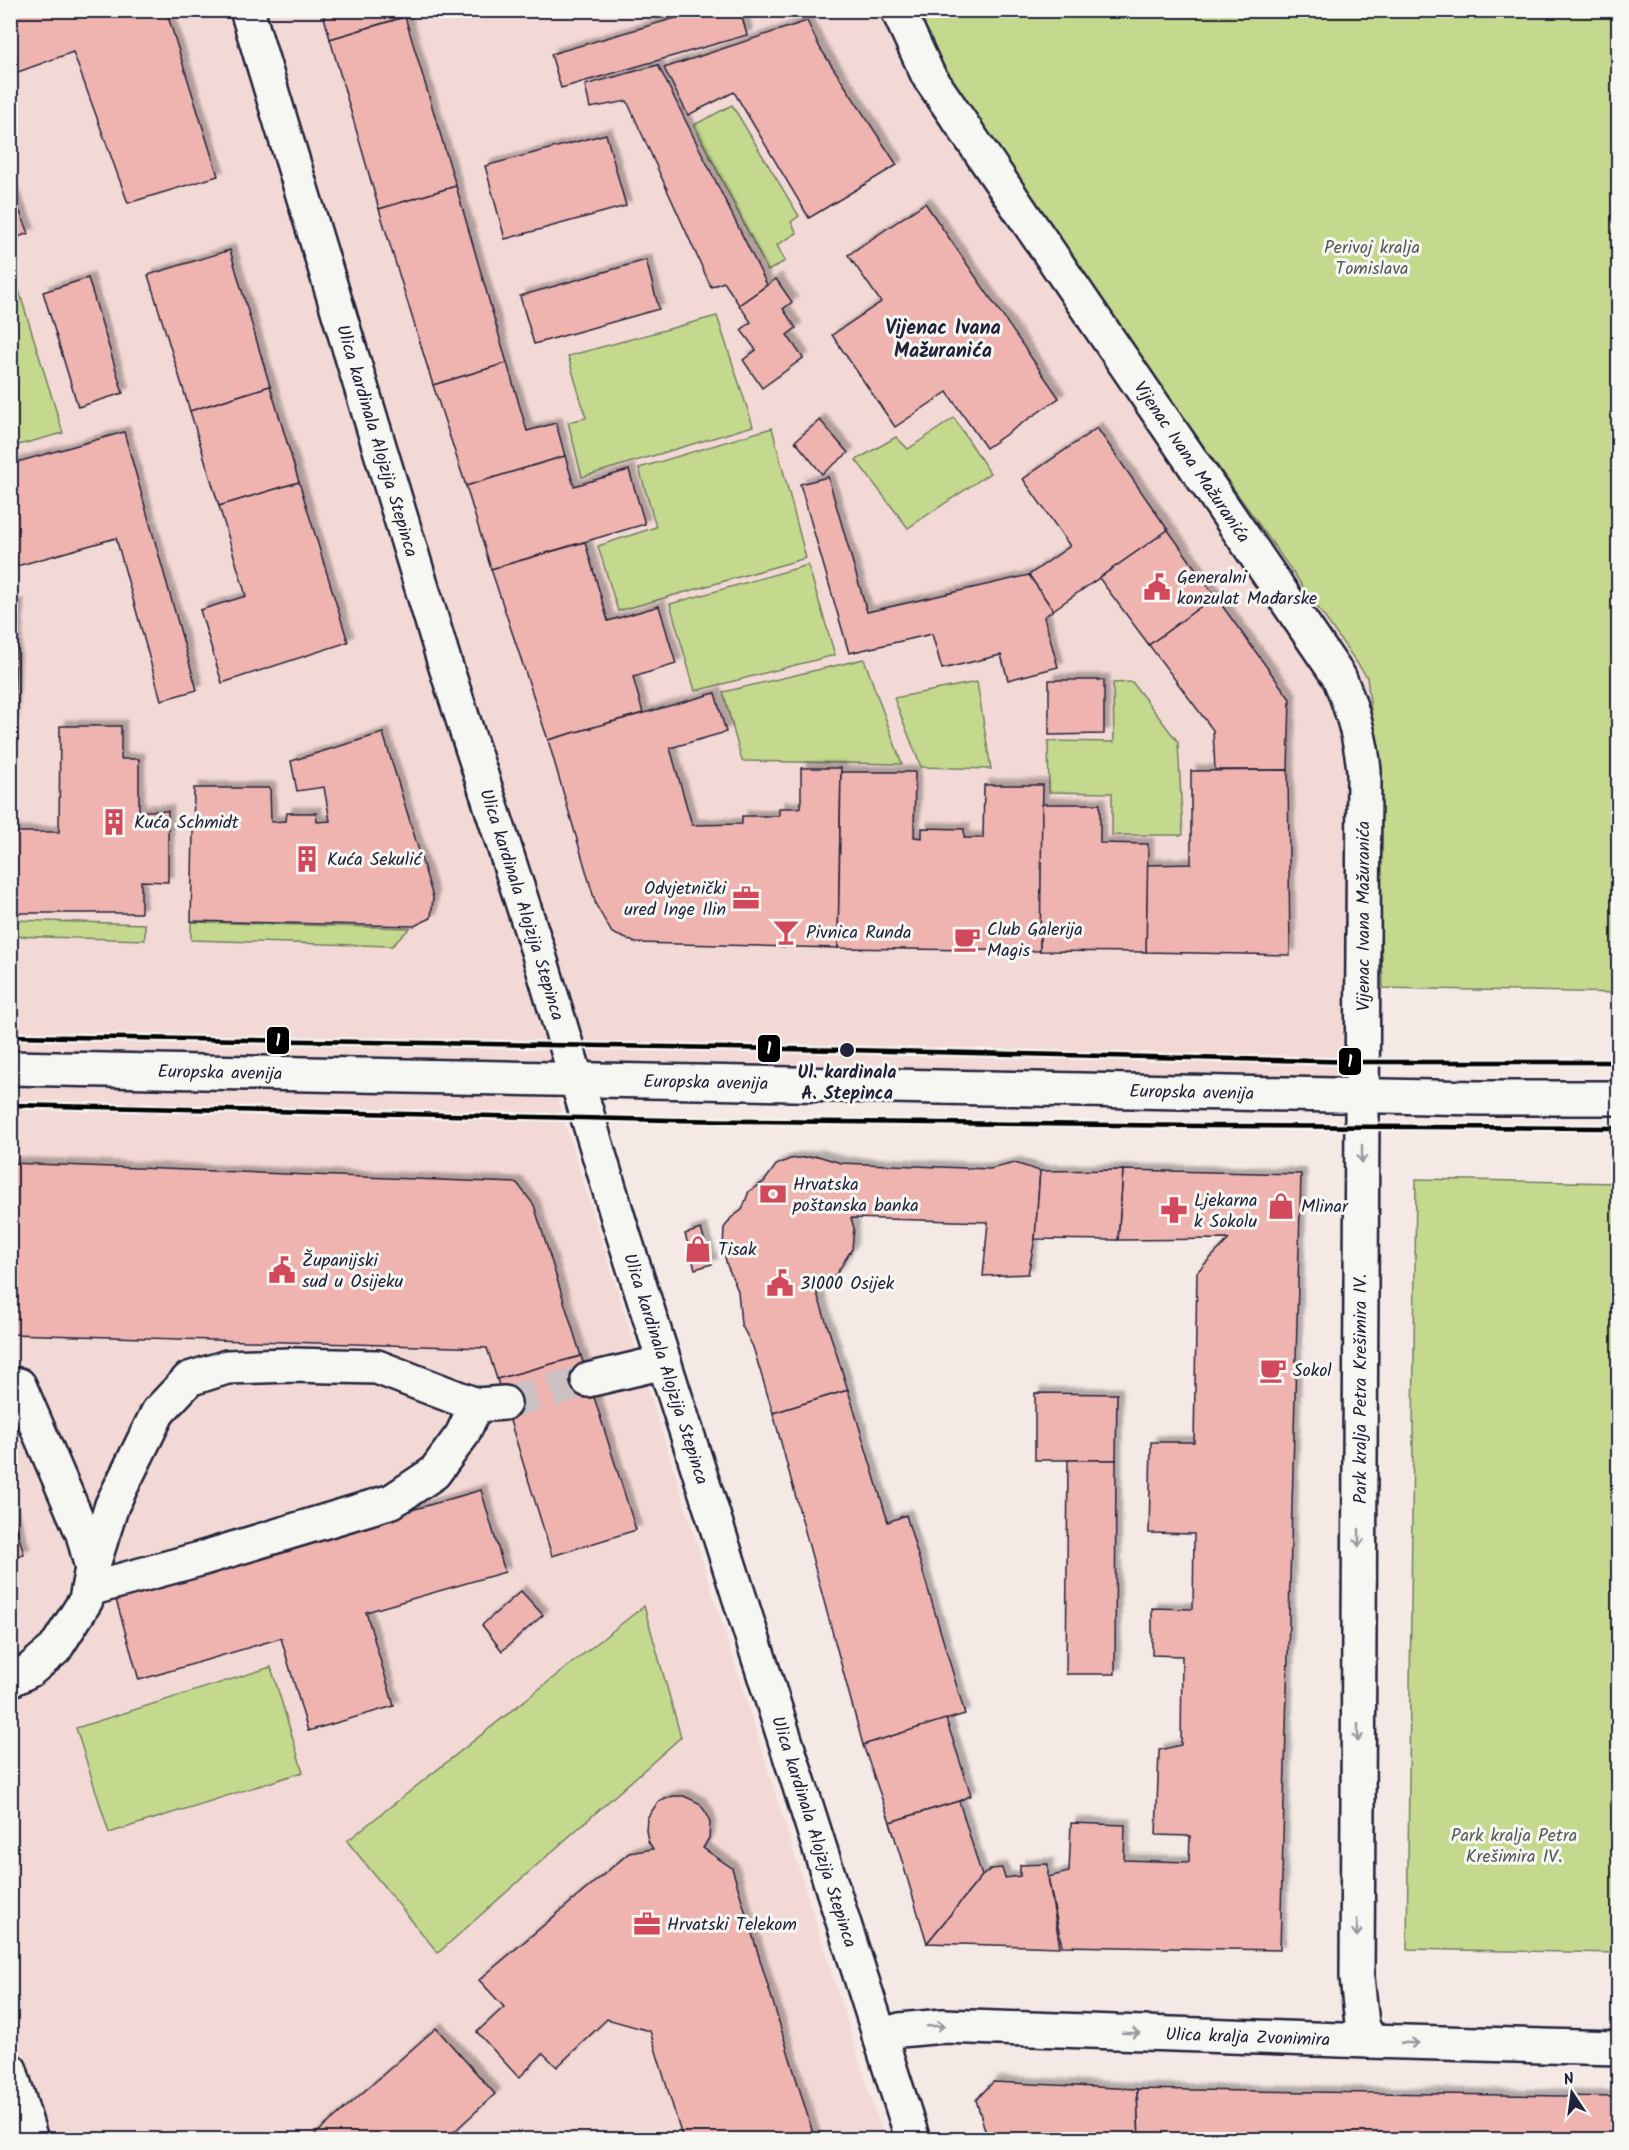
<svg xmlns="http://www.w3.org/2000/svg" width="1629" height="2150" font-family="Kalam,sans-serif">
	<defs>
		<filter id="shadow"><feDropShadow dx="5.5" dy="-5.5" stdDeviation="1.5" flood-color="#0004"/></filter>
	</defs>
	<rect width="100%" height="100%" fill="#f5e9e5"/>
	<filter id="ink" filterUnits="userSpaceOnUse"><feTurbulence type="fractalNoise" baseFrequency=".0167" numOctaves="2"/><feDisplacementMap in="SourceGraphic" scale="12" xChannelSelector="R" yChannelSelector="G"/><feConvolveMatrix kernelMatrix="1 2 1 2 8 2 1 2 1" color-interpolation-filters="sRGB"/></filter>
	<g filter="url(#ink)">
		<polygon fill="#f3d9d5" points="11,11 909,11 1367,677 1374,738 1383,988 1379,1113 556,1095 884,2139 11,2140"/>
		<g fill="#c4d98e" stroke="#737e64" stroke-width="1.5">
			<polygon points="909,11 1618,11 1618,993 1383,988 1374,738 1367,677 919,44"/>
			<polygon points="732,105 799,216 791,222 797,233 777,245 785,261 768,271 694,125"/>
			<polygon points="16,281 63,433 11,447 10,283"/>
			<polygon points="717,316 753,426 582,477 568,422 586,418 568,356"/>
			<polygon points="954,418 990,473 908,528 856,460 896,437 908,449"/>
			<polygon points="772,428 806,558 618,611 598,546 656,527 639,468"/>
			<polygon points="808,565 835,655 695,691 670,604"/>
			<polygon points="864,659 902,764 742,761 723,692"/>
			<polygon points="977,682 991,769 921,767 894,698"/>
			<polygon points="1132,682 1178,742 1183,835 1112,835 1112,793 1049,792 1048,741 1114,742 1113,683"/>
			<polygon points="11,920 145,924 145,940 11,936"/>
			<polygon points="191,922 410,928 392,946 191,940"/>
			<polygon points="1416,1179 1618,1183 1618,1953 1407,1949"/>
			<polygon points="644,1606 681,1737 438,1953 347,1841"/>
			<polygon points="271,1667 303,1772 109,1833 76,1728"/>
		</g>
		<g fill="#efb4b0" stroke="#22223b" stroke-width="1.5" filter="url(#shadow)">
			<polygon points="10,10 166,10 218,176 128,203 73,52 10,75"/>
			<polygon points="322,10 427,10 330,39"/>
			<polygon points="703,10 740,10 747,35 561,88 551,54"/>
			<polygon points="405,17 456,186 379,209 330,39"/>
			<polygon points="807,21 820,48 897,165 809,218 734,92 688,115 664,68"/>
			<polygon points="658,65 767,285 739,305 724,282 711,287 627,101 590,108 585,85"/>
			<polygon points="606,134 626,206 505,239 485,166"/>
			<polygon points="456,186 507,363 433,385 379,209"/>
			<polygon points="10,189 29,233 10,240"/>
			<polygon points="925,203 1059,398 986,448 947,392 895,427 832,335 881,302 848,255"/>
			<polygon points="230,250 270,386 190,411 148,275"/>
			<polygon points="646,260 659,309 534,344 520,296"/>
			<polygon points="88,278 123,393 78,407 43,292"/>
			<polygon points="776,279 792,302 783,309 796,328 787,335 803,358 762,388 743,360 756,350 741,330 751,322 739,305"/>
			<polygon points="507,363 527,431 556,423 565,456 466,486 433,385"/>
			<polygon points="270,386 299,482 219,506 190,411"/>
			<polygon points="820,420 848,453 822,474 795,441"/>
			<polygon points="1097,428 1168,530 1053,610 1029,575 1070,546 1023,479"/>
			<polygon points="124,432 197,690 161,700 116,538 10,568 10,464"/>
			<polygon points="565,456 574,486 629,470 645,524 491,569 466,486"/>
			<polygon points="828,477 867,612 1029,575 1053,610 1044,617 1058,667 1008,680 1001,655 942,669 932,634 849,653 800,484"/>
			<polygon points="299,482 348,642 222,683 200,610 246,596 219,506"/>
			<polygon points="1168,530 1215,596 1149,645 1099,578"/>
			<polygon points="585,542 608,621 659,606 676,664 633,677 643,713 548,740 491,569"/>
			<polygon points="1215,596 1290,699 1288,770 1215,770 1213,730 1149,645"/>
			<polygon points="10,605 18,605 13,725 10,725"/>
			<polygon points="1049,680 1104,680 1104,734 1049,735"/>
			<polygon points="715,693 726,732 670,748 692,825 742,824 742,816 779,816 779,808 801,808 801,768 841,768 838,948 636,943 612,933 596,905 548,740"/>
			<polygon points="60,726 121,726 121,759 139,759 139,811 168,811 168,882 141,881 141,913 10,913 10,832 59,832"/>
			<polygon points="383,733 433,897 431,918 414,926 191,921 194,788 270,788 271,822 286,821 287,813 316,813 317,822 330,821 324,787 297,791 291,761"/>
			<polygon points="1288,770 1290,955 1146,952 1147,865 1191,864 1191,771"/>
			<polygon points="841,772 915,772 914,837 922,838 922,828 964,829 964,838 983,838 984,785 1043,785 1040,951 838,948"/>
			<polygon points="1042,804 1100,804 1100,843 1148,844 1146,952 1040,951"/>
			<polygon points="818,1156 841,1163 990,1169 1015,1163 1040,1171 1035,1239 1028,1274 983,1276 988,1222 851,1218 854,1228 852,1249 837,1273 816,1290 848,1390 773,1413 753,1347 741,1324 738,1291 727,1265 723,1249 724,1228 731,1218 742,1210 749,1191 764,1182 776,1165 790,1159"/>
			<polygon points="10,1163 517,1183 534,1205 581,1356 497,1379 487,1348 10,1334"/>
			<polygon points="1123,1170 1301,1174 1280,1950 1062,1946 1048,1877 1069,1872 1071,1823 1125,1825 1124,1860 1189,1862 1190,1836 1156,1835 1159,1750 1181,1745 1182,1656 1152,1655 1152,1608 1193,1609 1194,1534 1149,1533 1151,1442 1194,1442 1197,1272 1229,1239 1118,1240"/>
			<polygon points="1123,1170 1118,1240 1035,1239 1040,1171"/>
			<polygon points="701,1229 712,1264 695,1269 685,1234"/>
			<polygon points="581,1356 636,1530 552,1556 497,1379"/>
			<polygon points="848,1390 888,1522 906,1515 965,1714 863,1745 773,1413"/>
			<polygon points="1035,1393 1117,1394 1116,1460 1035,1460"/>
			<polygon points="1068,1460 1116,1460 1115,1674 1066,1674"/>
			<polygon points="481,1490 505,1572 366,1612 394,1706 308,1731 281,1638 139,1680 115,1596"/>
			<polygon points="10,1507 24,1554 10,1558"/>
			<polygon points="521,1591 543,1615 502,1651 482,1625"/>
			<polygon points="946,1719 971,1795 959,1801 890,1822 863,1745"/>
			<polygon points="673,1796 684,1796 699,1803 707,1814 710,1823 709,1838 703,1848 732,1868 815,2140 683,2140 650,2031 607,2019 557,2067 543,2053 519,2078 477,2032 504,2007 479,1980 629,1853 653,1849 648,1841 646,1830 647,1818 658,1802"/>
			<polygon points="959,1801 982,1876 927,1943 890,1822"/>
			<polygon points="1048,1864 1048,1877 1060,1947 927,1943 982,1876 991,1869 1002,1868 1005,1878 1020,1876 1020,1865"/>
			<polygon points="436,2028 495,2094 445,2140 309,2140"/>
			<polygon points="993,2082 1137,2089 1139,2140 988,2140 976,2100"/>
			<polygon points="1137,2089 1618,2097 1618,2140 1139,2140"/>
		</g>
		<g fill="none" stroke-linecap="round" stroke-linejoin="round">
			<polyline stroke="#cbc1c3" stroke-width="33" stroke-dasharray="33 16" stroke-linecap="butt" points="504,1403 588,1380"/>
			<defs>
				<g id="minor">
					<path id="s1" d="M247,10L445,664L537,948L619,1221L913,2140"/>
					<path id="s2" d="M898,10L928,75L1339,677C1352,708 1361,737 1364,771L1357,1977L1362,2024L1369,2041"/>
					<path id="s3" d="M10,1068L1480,1098H1618"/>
					<polyline points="588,1380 664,1362"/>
					<polyline points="92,1568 112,1505 158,1412 189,1379 227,1367 291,1365 377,1367 476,1405 504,1403"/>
					<polyline points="89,1589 200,1559 392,1501 434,1473 462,1435 476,1405"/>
					<polyline points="10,1680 30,1670 55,1649 86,1600 92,1568 83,1534 19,1385"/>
					<path id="s4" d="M879,2036L900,2030L943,2026L1369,2041L1618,2048"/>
					<polyline points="10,2070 31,2140"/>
				</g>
			</defs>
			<use href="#minor" stroke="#22223b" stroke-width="38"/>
			<use href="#minor" stroke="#f6f6f2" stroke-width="33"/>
			<defs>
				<g id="tram-1">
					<polyline points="10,1036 847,1050 1363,1062 1618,1062"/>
					<polyline points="10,1105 670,1120 1201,1126 1618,1128"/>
				</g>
			</defs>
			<use href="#tram-1" stroke="#f6f6f2" stroke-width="9"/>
			<use href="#tram-1" stroke="#000" stroke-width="4.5"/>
		</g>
		<defs><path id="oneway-shaft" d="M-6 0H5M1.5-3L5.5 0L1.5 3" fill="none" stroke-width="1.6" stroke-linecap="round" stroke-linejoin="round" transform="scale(1.5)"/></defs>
		<g stroke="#9797a0">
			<use href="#oneway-shaft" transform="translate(1362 1154) rotate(90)"/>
			<use href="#oneway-shaft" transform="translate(1359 1538) rotate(90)"/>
			<use href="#oneway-shaft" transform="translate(1358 1733) rotate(90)"/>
			<use href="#oneway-shaft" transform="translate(1357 1928) rotate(90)"/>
			<use href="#oneway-shaft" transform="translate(936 2026) rotate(-2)"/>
			<use href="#oneway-shaft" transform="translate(1131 2033) rotate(2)"/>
			<use href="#oneway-shaft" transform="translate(1410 2043) rotate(2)"/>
		</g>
	</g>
	<defs>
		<symbol id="civic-bare" viewBox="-9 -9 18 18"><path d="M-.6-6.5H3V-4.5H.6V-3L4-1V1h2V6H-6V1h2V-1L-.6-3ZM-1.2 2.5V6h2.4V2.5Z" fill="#d1495b" stroke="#f6f6f2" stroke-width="2.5" paint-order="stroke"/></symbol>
		<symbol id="building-bare" viewBox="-9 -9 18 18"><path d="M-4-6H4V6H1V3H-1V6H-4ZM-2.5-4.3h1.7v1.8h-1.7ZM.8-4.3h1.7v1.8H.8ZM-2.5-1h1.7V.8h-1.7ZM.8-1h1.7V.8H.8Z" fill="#d1495b" stroke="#f6f6f2" stroke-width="2.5" paint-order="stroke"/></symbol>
		<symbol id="office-bare" viewBox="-9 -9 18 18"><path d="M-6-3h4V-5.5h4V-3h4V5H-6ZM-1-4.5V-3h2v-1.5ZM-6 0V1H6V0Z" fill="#d1495b" stroke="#f6f6f2" stroke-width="2.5" paint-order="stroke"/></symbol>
		<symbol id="bar-bare" viewBox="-9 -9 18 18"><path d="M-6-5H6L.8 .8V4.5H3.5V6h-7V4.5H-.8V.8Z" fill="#d1495b" stroke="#f6f6f2" stroke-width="2.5" paint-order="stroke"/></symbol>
		<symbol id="cafe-bare" viewBox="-9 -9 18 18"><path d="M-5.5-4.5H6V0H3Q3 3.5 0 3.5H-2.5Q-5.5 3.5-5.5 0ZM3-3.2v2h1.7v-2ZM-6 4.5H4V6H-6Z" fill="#d1495b" stroke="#f6f6f2" stroke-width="2.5" paint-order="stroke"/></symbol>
		<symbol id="bank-bare" viewBox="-9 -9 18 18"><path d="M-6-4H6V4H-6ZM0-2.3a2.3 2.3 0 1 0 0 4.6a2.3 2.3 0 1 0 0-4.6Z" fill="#d1495b" stroke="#f6f6f2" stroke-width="2.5" paint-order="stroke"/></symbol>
		<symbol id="shop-bare" viewBox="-9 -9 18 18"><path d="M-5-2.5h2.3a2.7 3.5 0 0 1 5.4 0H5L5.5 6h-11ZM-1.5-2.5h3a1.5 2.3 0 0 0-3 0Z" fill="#d1495b" stroke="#f6f6f2" stroke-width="2.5" paint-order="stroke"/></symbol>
		<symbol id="pharmacy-bare" viewBox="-9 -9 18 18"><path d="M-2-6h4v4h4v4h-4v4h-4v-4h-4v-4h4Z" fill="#d1495b" stroke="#f6f6f2" stroke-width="2.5" paint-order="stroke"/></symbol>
	</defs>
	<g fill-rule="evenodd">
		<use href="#civic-bare" x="1138" y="568" width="38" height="38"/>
		<use href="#building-bare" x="95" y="803" width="38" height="38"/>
		<use href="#building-bare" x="288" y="840" width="38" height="38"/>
		<use href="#office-bare" x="727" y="879" width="38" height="38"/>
		<use href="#bar-bare" x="767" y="913" width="38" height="38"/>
		<use href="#cafe-bare" x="948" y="920" width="38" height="38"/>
		<use href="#bank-bare" x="754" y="1175" width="38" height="38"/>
		<use href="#shop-bare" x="1262" y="1187" width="38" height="38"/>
		<use href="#pharmacy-bare" x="1155" y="1191" width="38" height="38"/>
		<use href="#shop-bare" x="679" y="1230" width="38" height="38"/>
		<use href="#civic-bare" x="263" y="1251" width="38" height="38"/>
		<use href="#civic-bare" x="761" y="1264" width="38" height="38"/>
		<use href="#cafe-bare" x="1254" y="1351" width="38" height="38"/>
		<use href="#office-bare" x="628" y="1905" width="38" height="38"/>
	</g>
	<circle fill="#22223b" stroke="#f6f6f2" stroke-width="2" cx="847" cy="1050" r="8"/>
	<g text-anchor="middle" stroke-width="6" stroke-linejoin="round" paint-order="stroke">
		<g font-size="18" fill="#535954" stroke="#f6f6f2">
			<text x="1372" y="253">Perivoj kralja<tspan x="1372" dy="21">Tomislava</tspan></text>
			<text x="1514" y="1841">Park kralja Petra<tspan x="1514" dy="21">Krešimira IV.</tspan></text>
		</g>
		<g font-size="18" fill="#22223b" stroke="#f6f6f2">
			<text dy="6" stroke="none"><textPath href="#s1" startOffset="450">Ulica kardinala Alojzija Stepinca</textPath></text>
			<text dy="6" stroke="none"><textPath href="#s2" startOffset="540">Vijenac Ivana Mažuranića</textPath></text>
			<text dy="6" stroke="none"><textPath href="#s1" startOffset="936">Ulica kardinala Alojzija Stepinca</textPath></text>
			<text transform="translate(1363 916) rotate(-90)" y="6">Vijenac Ivana Mažuranića</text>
			<text dy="6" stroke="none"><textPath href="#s3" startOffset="210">Europska avenija</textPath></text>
			<text dy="6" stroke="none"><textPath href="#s3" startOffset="696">Europska avenija</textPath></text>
			<text dy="6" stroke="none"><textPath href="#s3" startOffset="1182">Europska avenija</textPath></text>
			<text dy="6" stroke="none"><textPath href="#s1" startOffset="1422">Ulica kardinala Alojzija Stepinca</textPath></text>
			<text transform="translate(1360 1389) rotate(-90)" y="6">Park kralja Petra Krešimira IV.</text>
			<text dy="6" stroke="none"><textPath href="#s1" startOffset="1908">Ulica kardinala Alojzija Stepinca</textPath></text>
			<text dy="6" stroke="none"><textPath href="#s4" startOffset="370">Ulica kralja Zvonimira</textPath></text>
		</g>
		<g font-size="18" fill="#22223b" stroke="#f6f6f2" text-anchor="start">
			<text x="1177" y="583">Generalni<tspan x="1177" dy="21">konzulat Mađarske</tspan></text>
			<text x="134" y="828">Kuća Schmidt</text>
			<text x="327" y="865">Kuća Sekulić</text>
			<text x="726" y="894" text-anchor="end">Odvjetnički<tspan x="726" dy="21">ured Inge Ilin</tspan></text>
			<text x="987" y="935">Club Galerija<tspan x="987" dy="21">Magis</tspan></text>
			<text x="806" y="938">Pivnica Runda</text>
			<text x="793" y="1190">Hrvatska<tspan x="793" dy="21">poštanska banka</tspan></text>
			<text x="1194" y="1206">Ljekarna<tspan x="1194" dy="21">k Sokolu</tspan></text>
			<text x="1301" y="1212">Mlinar</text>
			<text x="718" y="1255">Tisak</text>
			<text x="302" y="1266">Županijski<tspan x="302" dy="21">sud u Osijeku</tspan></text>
			<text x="800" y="1289">31000 Osijek</text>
			<text x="1293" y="1376">Sokol</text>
			<text x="667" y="1930">Hrvatski Telekom</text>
		</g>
		<g font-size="18" font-weight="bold" fill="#22223b" stroke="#f6f6f2">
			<text x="847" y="1078">Ul. kardinala<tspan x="847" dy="21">A. Stepinca</tspan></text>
		</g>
		<g font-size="20" font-weight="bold" fill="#22223b" stroke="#f6f6f2">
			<text x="943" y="334">Vijenac Ivana<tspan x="943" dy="23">Mažuranića</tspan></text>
		</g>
	</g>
	<g stroke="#f6f6f2" stroke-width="2">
		<rect x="266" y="1026" width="24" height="29" rx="6" fill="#000"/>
		<rect x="757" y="1034" width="24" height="29" rx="6" fill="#000"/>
		<rect x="1338" y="1047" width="24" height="29" rx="6" fill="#000"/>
	</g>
	<g font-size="16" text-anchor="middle" font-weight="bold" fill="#fff">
		<text x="278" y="1046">1</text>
		<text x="769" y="1054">1</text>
		<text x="1350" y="1067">1</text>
	</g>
	<rect width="1629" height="2150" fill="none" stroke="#f6f6f2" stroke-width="36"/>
	<rect x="18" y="18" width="1593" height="2114" fill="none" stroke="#22223b" stroke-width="2" filter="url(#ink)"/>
	<g transform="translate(1572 2093) rotate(347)" stroke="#f6f6f2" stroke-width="4.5" paint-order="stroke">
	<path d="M0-4.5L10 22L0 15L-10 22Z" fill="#22223b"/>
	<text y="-9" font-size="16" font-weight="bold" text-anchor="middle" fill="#22223b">N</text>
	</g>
</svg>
